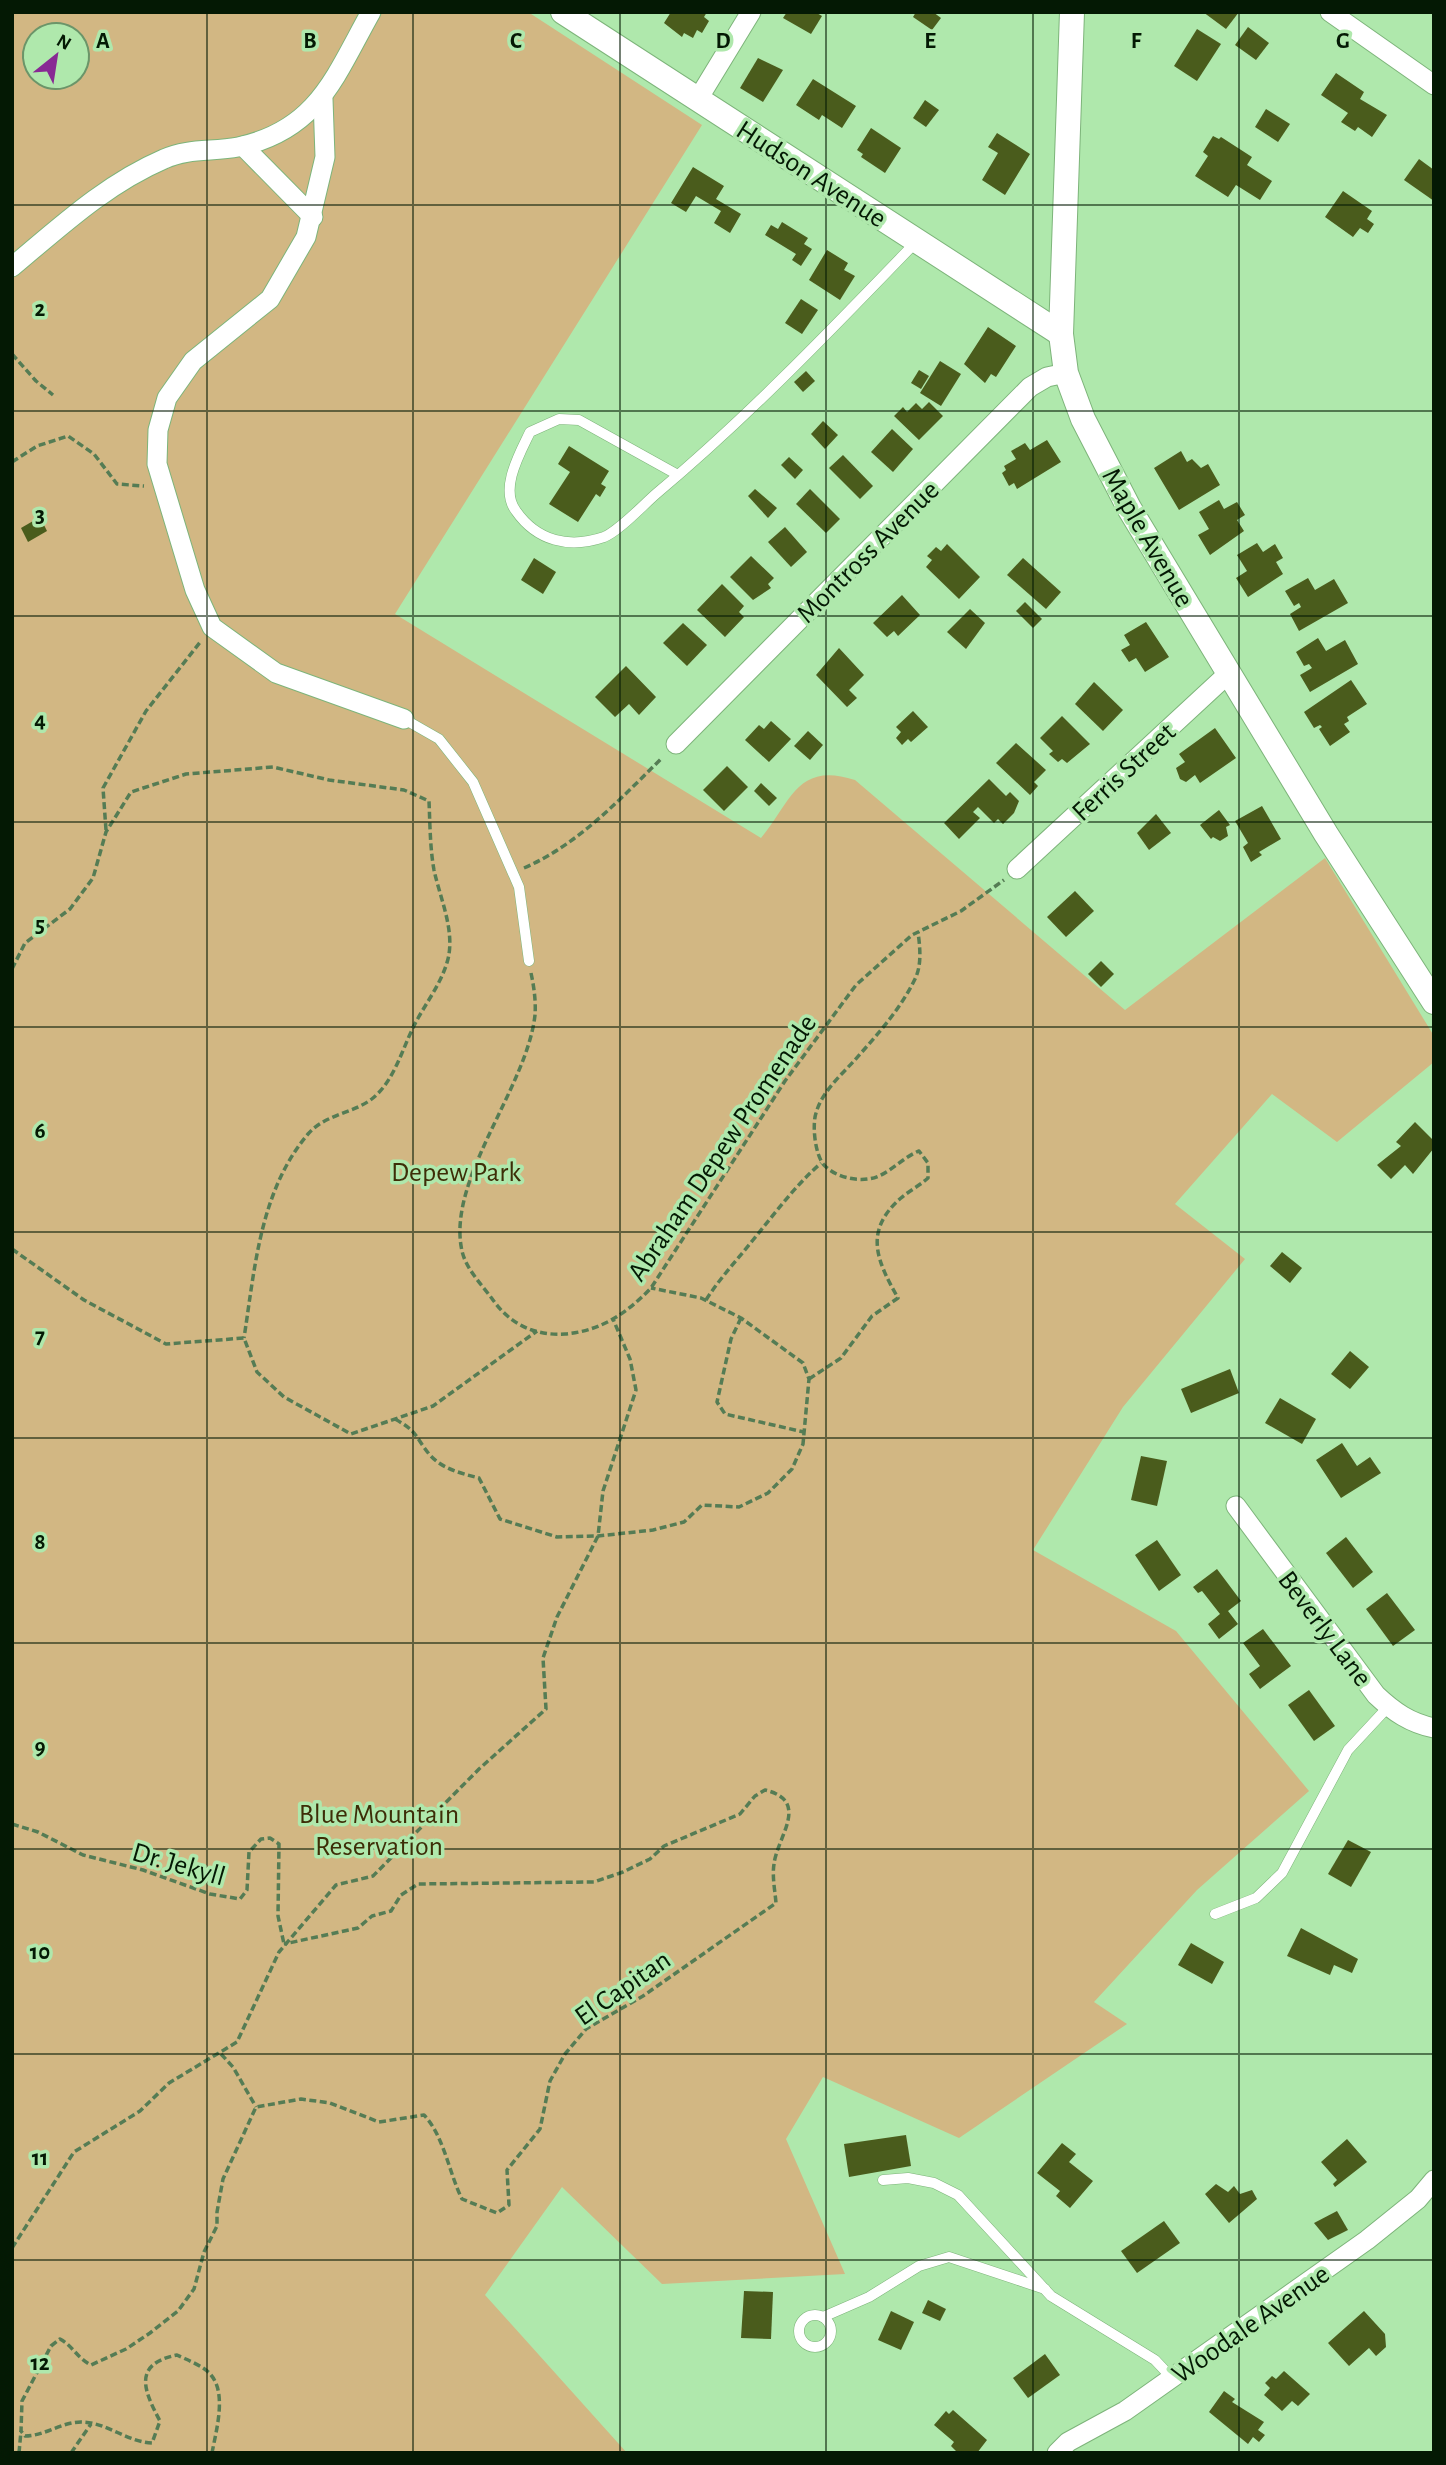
<svg xmlns="http://www.w3.org/2000/svg" width="1446" height="2465" font-family="'Alegreya Sans',sans-serif">
	<rect width="100%" height="100%" fill="#afe8ac"/>
	<path fill="#d2b783" fill-rule="evenodd" d="M12,12H528L702,125L395,614L761,838C791,802 797,761 855,780L1125,1010L1325,858L1434,1036V1062L1337,1142L1272,1094L1175,1204L1245,1259L1123,1407L1033,1550L1176,1631L1309,1791L1197,1890L1094,2002L1127,2024L959,2138L823,2077L786,2139L845,2274L662,2284L562,2187L485,2295L627,2453H12ZM35,35H77V77H35Z"/>
	<g fill="#4a5c1c">
		<polygon points="671,12 707,12 704,17 709,21 702,33 697,30 693,38 684,33 682,37 664,23"/>
		<polygon points="787,12 815,12 822,16 811,34 783,18"/>
		<polygon points="916,12 933,12 941,18 932,30 913,17"/>
		<polygon points="1203,12 1239,12 1226,29"/>
		<polygon points="1248,27 1269,43 1256,60 1235,45"/>
		<polygon points="1197,29 1221,44 1197,81 1174,66"/>
		<polygon points="758,58 783,70 763,102 740,88"/>
		<polygon points="1336,73 1364,92 1360,99 1387,115 1372,137 1358,127 1355,131 1341,122 1348,113 1321,95"/>
		<polygon points="813,79 856,106 842,128 822,115 819,120 796,105"/>
		<polygon points="925,100 939,110 926,127 913,118"/>
		<polygon points="1266,109 1290,124 1278,142 1255,127"/>
		<polygon points="871,128 901,148 885,173 861,157 863,154 857,150"/>
		<polygon points="997,133 1030,154 1005,195 982,180 998,153 988,147"/>
		<polygon points="1213,136 1219,139 1221,137 1252,157 1247,165 1272,181 1260,200 1236,185 1228,197 1195,176 1208,156 1203,152"/>
		<polygon points="1419,159 1434,170 1434,201 1404,180"/>
		<polygon points="693,167 724,186 716,199 741,214 730,233 714,223 721,211 696,196 686,212 671,203"/>
		<polygon points="1343,191 1372,211 1367,219 1374,224 1368,233 1360,228 1353,237 1325,217"/>
		<polygon points="782,222 808,238 804,244 812,249 801,266 792,260 796,254 765,235 771,225 778,229"/>
		<polygon points="827,250 848,263 844,270 855,276 840,300 809,280"/>
		<polygon points="801,299 818,310 802,334 785,323"/>
		<polygon points="988,327 1016,346 996,377 991,374 985,383 964,364"/>
		<polygon points="940,361 961,374 941,406 920,393"/>
		<polygon points="919,370 929,376 921,389 911,383"/>
		<polygon points="806,371 815,381 803,392 794,382"/>
		<polygon points="929,402 943,416 919,440 894,416 903,407 907,412 916,403 922,409"/>
		<polygon points="823,421 838,435 825,449 811,434"/>
		<polygon points="892,429 913,449 893,472 871,452"/>
		<polygon points="1047,440 1061,462 1017,489 1014,483 1009,486 1002,473 1006,470 1004,466 1016,459 1011,451 1025,443 1030,450"/>
		<polygon points="569,446 609,471 601,484 606,487 600,497 596,494 578,522 549,504 570,472 558,464"/>
		<polygon points="1181,451 1187,462 1192,459 1201,468 1208,464 1220,485 1179,510 1154,468"/>
		<polygon points="843,455 873,486 860,499 829,468"/>
		<polygon points="789,457 803,470 795,479 781,465"/>
		<polygon points="755,489 777,508 768,518 748,496"/>
		<polygon points="810,489 840,519 826,533 796,504"/>
		<polygon points="1219,500 1224,509 1237,502 1245,515 1237,520 1244,531 1210,555 1198,535 1209,529 1199,512"/>
		<polygon points="40,517 47,531 28,542 21,528"/>
		<polygon points="785,527 807,552 791,567 768,542"/>
		<polygon points="1257,543 1263,552 1275,544 1283,558 1276,562 1283,574 1248,597 1236,578 1247,571 1237,555"/>
		<polygon points="947,544 980,577 959,599 926,567 932,560 927,556 936,547 941,551"/>
		<polygon points="751,556 774,578 768,584 771,588 753,600 730,577"/>
		<polygon points="534,558 556,572 543,594 521,580"/>
		<polygon points="1023,558 1061,592 1046,609 1007,575"/>
		<polygon points="1308,578 1315,590 1334,579 1348,603 1299,631 1290,614 1301,607 1299,603 1294,606 1285,591"/>
		<polygon points="722,584 744,606 739,612 744,617 725,637 697,610"/>
		<polygon points="902,595 920,615 898,636 894,631 887,637 873,623"/>
		<polygon points="1025,602 1042,619 1033,628 1016,611"/>
		<polygon points="970,609 985,623 966,649 947,632"/>
		<polygon points="1146,622 1169,657 1145,672 1136,658 1129,662 1121,650 1130,645 1124,635"/>
		<polygon points="683,623 707,645 687,666 663,643"/>
		<polygon points="1318,638 1326,651 1345,640 1358,664 1310,692 1300,675 1312,668 1309,664 1304,666 1296,652"/>
		<polygon points="839,648 864,675 849,690 857,698 847,707 816,675"/>
		<polygon points="626,666 656,697 639,715 629,704 615,717 595,697"/>
		<polygon points="1351,680 1367,704 1347,717 1349,721 1344,724 1350,732 1330,746 1319,729 1322,727 1320,725 1314,728 1304,712"/>
		<polygon points="1094,682 1123,710 1103,731 1075,704"/>
		<polygon points="913,711 928,727 911,742 908,739 902,745 896,738 901,732 896,727"/>
		<polygon points="1062,716 1090,744 1067,763 1062,759 1058,762 1049,754 1053,751 1040,738"/>
		<polygon points="771,721 791,739 769,762 745,740 759,725 764,729"/>
		<polygon points="1215,728 1236,758 1200,783 1195,775 1186,782 1180,779 1176,768 1185,762 1179,754"/>
		<polygon points="808,731 823,745 810,760 794,746"/>
		<polygon points="1016,743 1046,770 1034,782 1038,786 1030,795 996,763"/>
		<polygon points="727,766 748,787 724,811 703,790"/>
		<polygon points="989,779 1006,796 1010,792 1019,801 1014,813 1003,824 998,819 994,823 978,807 973,812 980,818 959,839 944,823"/>
		<polygon points="761,783 777,798 769,806 754,791"/>
		<polygon points="1262,806 1281,839 1259,852 1262,855 1251,862 1243,847 1248,843 1235,821"/>
		<polygon points="1219,810 1230,825 1226,827 1228,836 1220,841 1213,837 1211,839 1200,825"/>
		<polygon points="1156,814 1171,833 1149,850 1137,833"/>
		<polygon points="1075,891 1094,911 1066,937 1047,917"/>
		<polygon points="1101,961 1114,974 1101,987 1088,974"/>
		<polygon points="1415,1122 1434,1141 1434,1148 1413,1174 1405,1165 1391,1179 1377,1165 1401,1146 1396,1142"/>
		<polygon points="1282,1252 1302,1268 1290,1283 1270,1266"/>
		<polygon points="1350,1351 1369,1367 1350,1389 1331,1374"/>
		<polygon points="1230,1369 1239,1393 1191,1413 1181,1389"/>
		<polygon points="1280,1398 1316,1419 1302,1444 1265,1423"/>
		<polygon points="1342,1443 1357,1466 1370,1457 1381,1473 1341,1498 1316,1460"/>
		<polygon points="1141,1456 1167,1461 1157,1506 1131,1500"/>
		<polygon points="1346,1537 1373,1572 1353,1588 1326,1553"/>
		<polygon points="1157,1540 1181,1575 1159,1591 1135,1555"/>
		<polygon points="1217,1569 1241,1601 1228,1611 1238,1624 1219,1639 1208,1624 1220,1614 1202,1591 1198,1593 1193,1587"/>
		<polygon points="1387,1593 1415,1630 1393,1646 1366,1609"/>
		<polygon points="1263,1629 1291,1666 1260,1689 1249,1674 1260,1666 1243,1643"/>
		<polygon points="1309,1690 1335,1726 1314,1741 1288,1705"/>
		<polygon points="1348,1840 1371,1852 1351,1887 1328,1874"/>
		<polygon points="1301,1928 1358,1959 1352,1973 1334,1965 1330,1975 1287,1956"/>
		<polygon points="1191,1943 1224,1962 1212,1984 1178,1965"/>
		<polygon points="906,2135 911,2166 849,2177 844,2144"/>
		<polygon points="1347,2139 1367,2162 1335,2187 1333,2184 1337,2180 1321,2162"/>
		<polygon points="1062,2143 1076,2154 1069,2162 1093,2181 1070,2208 1056,2196 1060,2191 1037,2173"/>
		<polygon points="1216,2184 1228,2192 1234,2186 1240,2194 1252,2190 1257,2199 1229,2223 1205,2194"/>
		<polygon points="1337,2211 1348,2230 1328,2240 1314,2223"/>
		<polygon points="1164,2221 1180,2243 1137,2273 1121,2251"/>
		<polygon points="744,2291 773,2292 771,2339 741,2338"/>
		<polygon points="928,2300 946,2309 940,2321 922,2313"/>
		<polygon points="891,2311 914,2322 901,2350 878,2340"/>
		<polygon points="1364,2311 1385,2334 1386,2347 1376,2356 1369,2348 1349,2366 1328,2343"/>
		<polygon points="1045,2354 1060,2375 1028,2398 1013,2378"/>
		<polygon points="1284,2371 1310,2394 1298,2406 1292,2401 1282,2411 1264,2395 1270,2388 1265,2383 1272,2376 1276,2379"/>
		<polygon points="1224,2391 1235,2399 1232,2402 1264,2422 1258,2430 1265,2435 1259,2442 1253,2437 1248,2444 1209,2412"/>
		<polygon points="953,2410 987,2440 977,2453 958,2453 951,2446 954,2442 934,2425 946,2411 949,2414"/>
	</g>
	<g fill="none" stroke-linecap="round" stroke-linejoin="round">
		<defs>
			<g id="service">
				<path d="M678,475L579,420L559,419L530,432C520,453 499,489 516,511C537,541 569,549 604,537C619,531 643,505 657,493C749,416 832,329 916,242"/>
				<polyline points="404,719 439,739 473,782 519,887 529,961"/>
				<polyline points="1215,1914 1256,1898 1282,1873 1348,1750 1388,1707"/>
				<polyline points="883,2180 908,2178 934,2183 958,2195 1051,2296 1155,2360 1172,2378"/>
				<circle cx="815" cy="2331" r="16"/>
				<polyline points="823,2317 869,2297 919,2266 949,2257 1045,2289"/>
			</g>
			<g id="minor">
				<polyline points="1330,12 1434,85"/>
				<polyline points="323,99 325,157 306,237 270,299 193,361 167,398 158,430 157,464 195,590 212,627 276,673 404,719"/>
				<polyline points="698,99 751,12"/>
				<polyline points="243,146 313,217"/>
				<path d="M12,267C61,226 106,184 164,159C188,148 213,152 238,147C318,130 335,76 371,12"/>
				<polyline points="676,744 1030,387 1047,377 1066,373"/>
				<polyline points="1017,869 1230,672"/>
				<path d="M1236,1506L1376,1695C1394,1712 1410,1723 1434,1728"/>
				<polyline points="1057,2453 1068,2442 1125,2411 1367,2240 1418,2199 1434,2180"/>
			</g>
			<g id="tertiary">
				<polyline points="563,12 1061,334"/>
				<polyline points="1072,12 1061,334 1066,373 1083,419 1129,508 1326,834 1434,1002"/>
			</g>
		</defs>
		<use href="#service" stroke="#7db47a" stroke-width="11"/>
		<use href="#minor" stroke="#7db47a" stroke-width="21"/>
		<use href="#tertiary" stroke="#7db47a" stroke-width="26"/>
		<g stroke="#557c54" stroke-width="3.5" stroke-dasharray="7 3.5" stroke-linecap="butt">
			<polyline points="12,354 36,381 53,395"/>
			<polyline points="12,462 37,446 68,436 94,454 117,484 144,486"/>
			<polyline points="106,830 103,788 146,711 201,641"/>
			<path d="M524,868C579,844 620,799 662,758"/>
			<path d="M12,969L25,943L70,909L93,878L106,832L131,792L186,774L273,767L329,780L404,790L429,801C430,824 430,848 434,870C440,898 455,930 448,959C442,982 428,1000 417,1020C403,1045 396,1079 373,1098C355,1113 325,1114 308,1134C260,1191 255,1267 244,1338"/>
			<path d="M531,973C534,987 536,1001 535,1015C527,1088 446,1180 462,1251C466,1269 482,1285 493,1300C510,1324 534,1336 565,1334C601,1331 627,1313 651,1288L785,1081L856,985L912,935L961,911L1004,880"/>
			<polyline points="12,1249 84,1300 166,1344 244,1338 257,1372 284,1397 351,1434 433,1406 537,1331"/>
			<path d="M706,1300C720,1278 737,1260 753,1240C776,1212 794,1187 821,1163"/>
			<polyline points="741,1318 731,1339 717,1402 725,1414 804,1432"/>
			<path d="M809,1379L841,1358L872,1316L898,1298C877,1261 863,1231 901,1198C909,1191 919,1186 928,1178V1163L919,1151C901,1158 887,1177 868,1179C853,1181 834,1176 824,1165C815,1155 812,1125 816,1113C822,1092 840,1076 854,1061C876,1036 900,1010 915,979C922,965 920,947 918,932"/>
			<path d="M395,1419C418,1432 414,1435 429,1454C442,1469 460,1473 479,1478L500,1519L557,1537L598,1536L653,1530L684,1522L702,1505L739,1507L768,1493L792,1469L803,1444L809,1379L803,1363L741,1318L701,1298L651,1288"/>
			<polyline points="12,1824 38,1832 83,1855 143,1870 210,1894 240,1899 247,1890 249,1852 261,1839 270,1838 279,1844 278,1916 284,1944"/>
			<polyline points="221,2054 233,2067 256,2107"/>
			<polyline points="12,2248 74,2152 140,2111 169,2083 237,2042 279,1952 336,1885 373,1876 479,1769 546,1709 543,1658 557,1617 598,1536 603,1491 636,1390 630,1359 613,1319"/>
			<polyline points="19,2453 21,2431"/>
			<polyline points="71,2453 91,2424"/>
			<path d="M212,2453C216,2431 227,2394 211,2375C204,2366 187,2360 177,2355C132,2364 144,2391 160,2421L152,2443C128,2442 107,2423 83,2422C63,2421 45,2436 25,2436L21,2431L22,2401L51,2346L60,2339C73,2346 76,2357 91,2365L126,2349L150,2333L178,2311L194,2289L204,2252L217,2226V2212L223,2179L256,2107L301,2099L330,2103L379,2122L424,2115C444,2136 449,2173 462,2199L497,2213L509,2205L507,2170L540,2129L550,2081L565,2054L586,2029L643,1996L776,1903C775,1891 772,1876 774,1864C777,1837 811,1801 765,1790L755,1796L740,1814L664,1846L650,1859L623,1872L594,1882L418,1884L401,1895L391,1911L372,1916L358,1928L284,1944"/>
		</g>
		<use href="#service" stroke="#fff" stroke-width="10"/>
		<use href="#minor" stroke="#fff" stroke-width="19"/>
		<use href="#tertiary" stroke="#fff" stroke-width="24"/>
	</g>
	<path fill="none" stroke="#041904" stroke-width="2" stroke-opacity="0.55" d="M207,12V2453M413,12V2453M620,12V2453M826,12V2453M1033,12V2453M1239,12V2453M12,205H1434M12,411H1434M12,616H1434M12,822H1434M12,1027H1434M12,1232H1434M12,1438H1434M12,1643H1434M12,1849H1434M12,2054H1434M12,2260H1434"/>
	<g text-anchor="middle" stroke-width="7" stroke-linejoin="round" paint-order="stroke">
		<g font-size="28" fill="#041904" stroke="#afe8ac">
			<text transform="translate(812 173) rotate(33)" y="10">Hudson Avenue</text>
			<text transform="translate(1149 537) rotate(60)" y="10">Maple Avenue</text>
			<text transform="translate(867 551) rotate(-45)" y="10">Montross Avenue</text>
			<text transform="translate(1123 771) rotate(-43)" y="10">Ferris Street</text>
			<text transform="translate(721 1147) rotate(-56)" y="10">Abraham Depew Promenade</text>
			<text transform="translate(1326 1628) rotate(53)" y="10">Beverly Lane</text>
			<text transform="translate(179 1863) rotate(16)" y="10">Dr. Jekyll</text>
			<text transform="translate(622 1987) rotate(-35)" y="10">El Capitan</text>
			<text transform="translate(1250 2323) rotate(-35)" y="10">Woodale Avenue</text>
		</g>
		<g font-size="28" fill="#3d2d07" stroke="#afe8ac">
			<text x="456" y="1181">Depew Park</text>
			<text x="379" y="1823">Blue Mountain<tspan x="379" dy="32">Reservation</tspan></text>
		</g>
	</g>
	<g font-size="23" text-anchor="middle" font-weight="bold" fill="#041904" stroke="#afe8ac" stroke-width="7" stroke-linejoin="round" paint-order="stroke">
		<text x="103" y="48">A</text>
		<text x="310" y="48">B</text>
		<text x="516" y="48">C</text>
		<text x="723" y="48">D</text>
		<text x="930" y="48">E</text>
		<text x="1136" y="48">F</text>
		<text x="1343" y="48">G</text>
		<text x="40" y="316">2</text>
		<text x="40" y="522">3</text>
		<text x="40" y="727">4</text>
		<text x="40" y="932">5</text>
		<text x="40" y="1138">6</text>
		<text x="40" y="1343">7</text>
		<text x="40" y="1549">8</text>
		<text x="40" y="1754">9</text>
		<text x="40" y="1959">10</text>
		<text x="40" y="2165">11</text>
		<text x="40" y="2370">12</text>
	</g>
	<rect width="1446" height="2465" fill="none" stroke="#041904" stroke-width="28"/>
	<g transform="translate(56 56) rotate(30)"><circle r="33" fill="#afe8ac" stroke="#6b9569" stroke-width="2"/>
	<path d="M0-5L12 26L0 18L-12 26Z" fill="#882994"/>
	<text y="-10" font-size="19" font-weight="bold" text-anchor="middle" fill="#041904">N</text>
	</g>
</svg>
